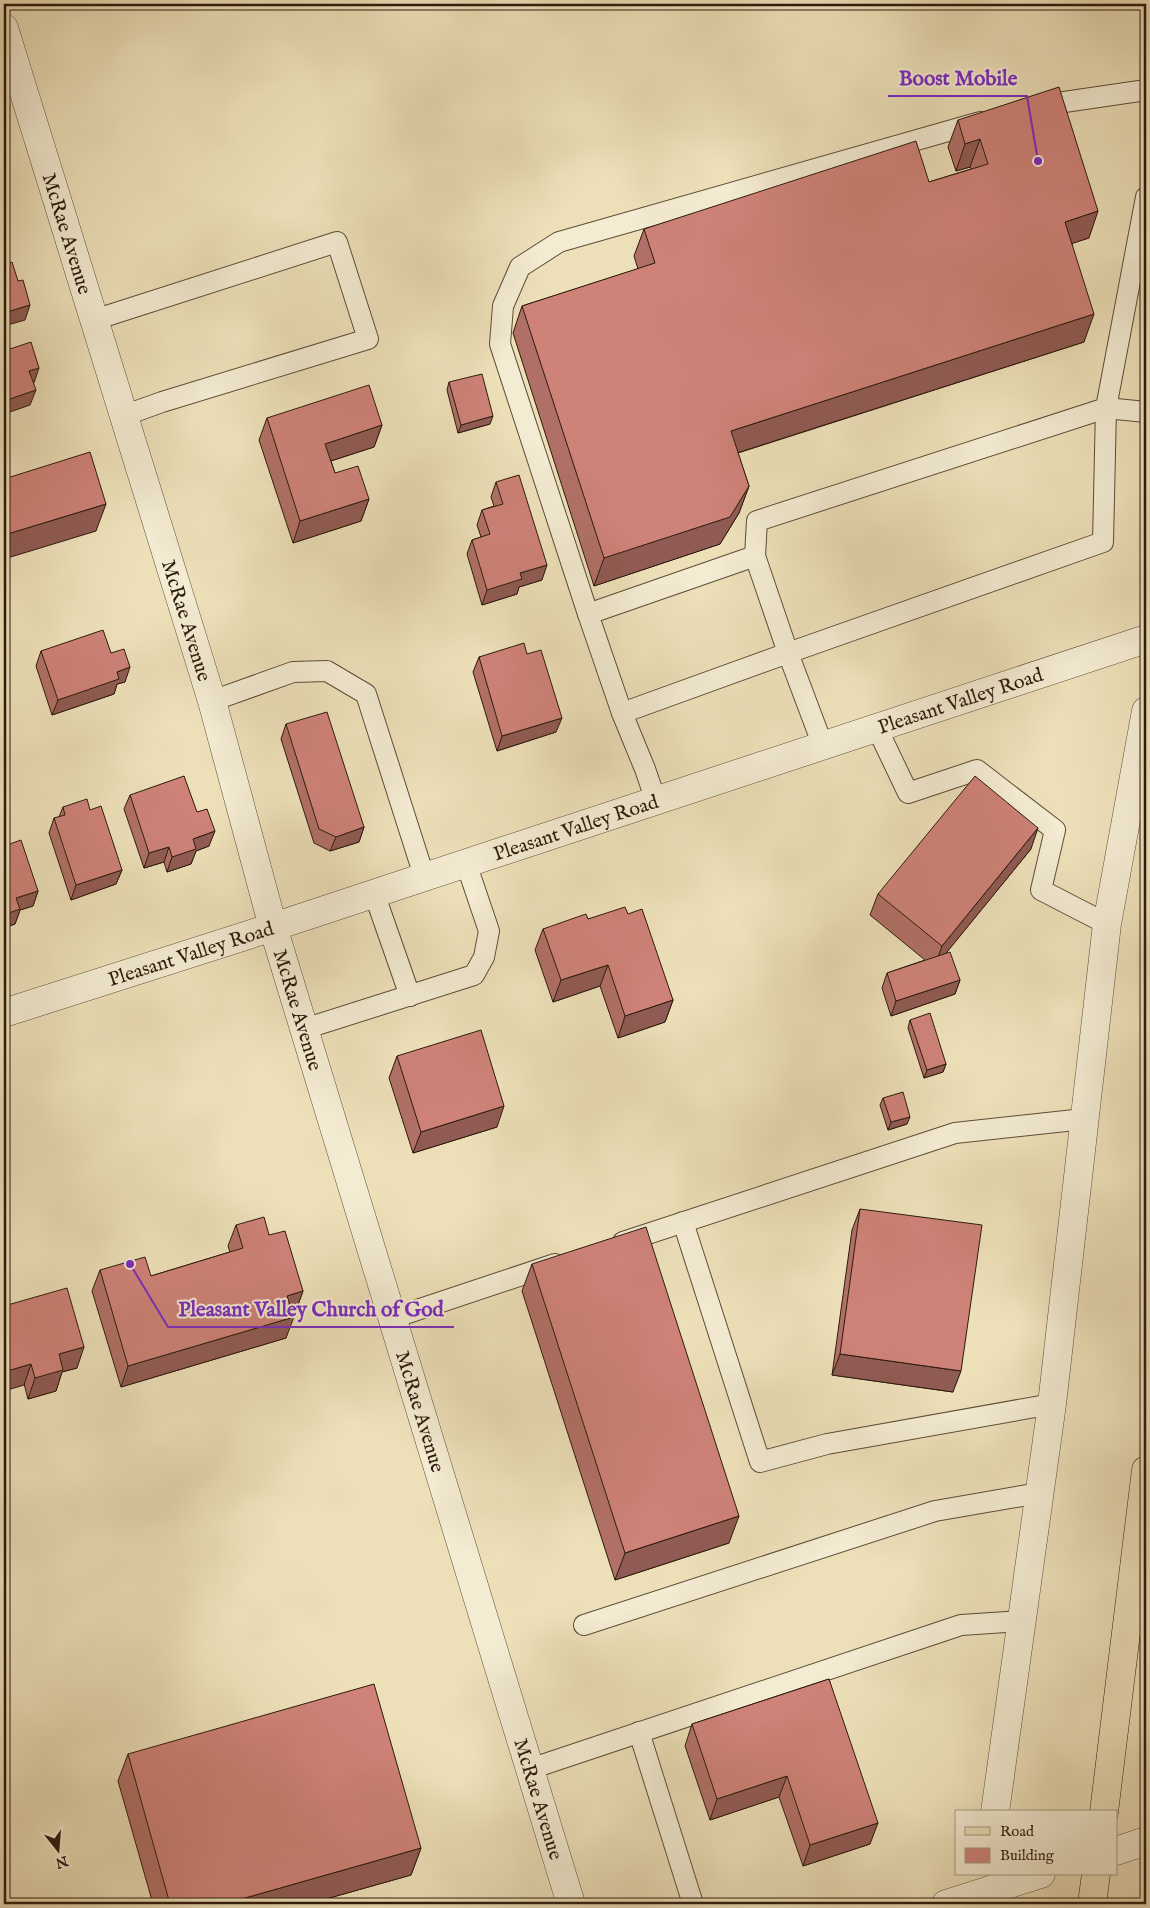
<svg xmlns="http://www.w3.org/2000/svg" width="1150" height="1908" font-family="'IM FELL English',serif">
	<rect width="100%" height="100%" fill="#ede0b9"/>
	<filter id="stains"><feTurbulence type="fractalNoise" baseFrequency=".004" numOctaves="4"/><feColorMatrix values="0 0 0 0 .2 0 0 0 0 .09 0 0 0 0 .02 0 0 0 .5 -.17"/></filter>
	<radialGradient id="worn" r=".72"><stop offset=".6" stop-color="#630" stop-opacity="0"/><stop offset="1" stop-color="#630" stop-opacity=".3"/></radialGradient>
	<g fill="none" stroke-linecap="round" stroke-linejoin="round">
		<defs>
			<g id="service">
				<polyline points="1037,106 1146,90"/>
				<polyline points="94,320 337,242 368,339 162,402 123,416"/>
				<polyline points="755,556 788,653 1103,542 1106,408 1146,412"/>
				<polyline points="588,614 500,344 503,306 520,267 559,242 980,122"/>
				<polyline points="212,701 293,672 327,671 366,694 424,876"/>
				<polyline points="622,713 788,653 823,746"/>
				<polyline points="877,728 908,793 977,770 1055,830 1041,890 1107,924"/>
				<polyline points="656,801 645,769 622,713 588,614 755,556 757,521 1106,408 1146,197"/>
				<polyline points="374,893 410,996"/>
				<polyline points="304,1029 474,975 484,957 489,931 466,863"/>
				<polyline points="683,1222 760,1462 827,1444 1052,1404"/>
				<polyline points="623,1242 955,1133 1084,1119"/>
				<polyline points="393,1318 555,1264"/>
				<polyline points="584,1625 935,1511 1039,1493"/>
				<polyline points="639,1732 693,1904"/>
				<polyline points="530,1769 961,1625 1022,1621"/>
			</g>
			<g id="minor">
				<path id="s1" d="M4,28L212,701L273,927L571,1904"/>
				<polyline points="995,1812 1052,1404 1107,924 1146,711"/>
				<polyline points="1116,1851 1146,1841"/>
				<polyline points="946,1904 1041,1874"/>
			</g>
			<g id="tertiary">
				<path id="s2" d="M4,1013L273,927L1146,639"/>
			</g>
			<g id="primary">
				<polyline points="1104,1812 1146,1470"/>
				<polyline points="1092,1904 1096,1874"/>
			</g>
		</defs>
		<use href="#service" stroke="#5d4c38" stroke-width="22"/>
		<use href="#minor" stroke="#5d4c38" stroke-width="29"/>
		<use href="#tertiary" stroke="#5d4c38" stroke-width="29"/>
		<use href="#primary" stroke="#2d1a0d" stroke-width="29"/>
		<use href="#service" stroke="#f3ebd2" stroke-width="20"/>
		<use href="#minor" stroke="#f3ebd2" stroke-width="28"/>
		<use href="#tertiary" stroke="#f3ebd2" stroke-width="28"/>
		<use href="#primary" stroke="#ede0b9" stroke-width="28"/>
	</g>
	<g fill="#b17067" stroke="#2d1a0d">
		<polygon points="958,120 1089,238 1072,243 1084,342 738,453 749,486 739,513 720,544 594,586 513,333 522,306 638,269 634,256 644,229 929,182 971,169 970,167 956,171 948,147"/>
		<polygon points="449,382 490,424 458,433 447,390"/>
		<polygon points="267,418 382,425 374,447 331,461 335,473 369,499 361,521 293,543 259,440"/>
		<polygon points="496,482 542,580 519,587 517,594 482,605 467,554 472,540 481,537 477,525 482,510 494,506 491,497"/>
		<polygon points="41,651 111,653 125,682 117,684 114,694 52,715 36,666"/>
		<polygon points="527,654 556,732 497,751 473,672 479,657"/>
		<polygon points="286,724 364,827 359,842 330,851 314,843 281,739"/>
		<polygon points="130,795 197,812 209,846 196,851 191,864 167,872 164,862 144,868 124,809"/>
		<polygon points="63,807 90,810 122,870 116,884 71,900 49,833 54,818 59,817"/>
		<polygon points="4,846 38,891 33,906 20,910 15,924 4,928"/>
		<polygon points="1031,849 945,954 960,980 955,994 891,1016 882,988 887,973 925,960 870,915 878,894"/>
		<polygon points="628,914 673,1000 665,1022 618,1038 600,986 553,1002 535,950 543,929 588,919"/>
		<polygon points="910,1020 946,1064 943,1072 924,1078 908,1028"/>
		<polygon points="397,1056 497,1127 413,1153 389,1078"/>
		<polygon points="883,1098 907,1124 888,1130 880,1105"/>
		<polygon points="860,1209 953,1392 832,1375 852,1230"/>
		<polygon points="236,1225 269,1235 303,1291 295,1313 293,1313 286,1338 121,1387 92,1291 100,1270 151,1276 230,1252 228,1246"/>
		<polygon points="532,1264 729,1543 615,1580 522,1291"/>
		<polygon points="4,1306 77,1368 62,1372 56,1391 28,1399"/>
		<polygon points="829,1679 870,1844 803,1866 779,1797 710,1820 685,1746 692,1724"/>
		<polygon points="128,1754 421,1848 411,1875 308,1904 153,1904 118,1781"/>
	</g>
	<g fill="#905b54" stroke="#2d1a0d">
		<polygon points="960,4 973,4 958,8"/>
		<polygon points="980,139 970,167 956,171 965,144"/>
		<polygon points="1098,211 1089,238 1055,249 1065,222"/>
		<polygon points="30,305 25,320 4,326 4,313"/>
		<polygon points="1094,314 1084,342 721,458 731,431"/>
		<polygon points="39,368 34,383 24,386 29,371"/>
		<polygon points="36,390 30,405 4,414 4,401"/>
		<polygon points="493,416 490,424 458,433 461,425"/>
		<polygon points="382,425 374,447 318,465 325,444"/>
		<polygon points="749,486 739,513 720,544 594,586 604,558"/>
		<polygon points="369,499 361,521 293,543 300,521"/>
		<polygon points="106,504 96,531 4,559 4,535"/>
		<polygon points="547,565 542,580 519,587 517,594 482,605 487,590 520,573"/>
		<polygon points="130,667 125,682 117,684 114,694 52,715 58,700 117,672"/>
		<polygon points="562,718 556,732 497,751 502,736"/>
		<polygon points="364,827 359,842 330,851 336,837"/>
		<polygon points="1038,828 1031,849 934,968 942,946"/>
		<polygon points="215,831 209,846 196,851 191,864 167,872 172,857 193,839"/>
		<polygon points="169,847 164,862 144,868 149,853"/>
		<polygon points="122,870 116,884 71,900 76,885"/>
		<polygon points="38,891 33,906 20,910 15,924 4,928 4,920 6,914 16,898"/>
		<polygon points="608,965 600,986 553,1002 561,980"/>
		<polygon points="960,980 955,994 891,1016 896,1001"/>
		<polygon points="673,1000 665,1022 618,1038 625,1016"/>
		<polygon points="946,1064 943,1072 924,1078 927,1070"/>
		<polygon points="504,1106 497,1127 413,1153 421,1132"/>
		<polygon points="910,1117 907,1124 888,1130 891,1122"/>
		<polygon points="303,1291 295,1313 280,1317 287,1296"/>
		<polygon points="294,1317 286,1338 121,1387 128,1366"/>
		<polygon points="84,1347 77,1368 62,1372 56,1391 28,1399 35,1378 59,1354"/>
		<polygon points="840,1354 961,1371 953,1392 832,1375"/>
		<polygon points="31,1364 24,1385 4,1391 4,1372"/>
		<polygon points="739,1516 729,1543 615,1580 625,1553"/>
		<polygon points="787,1776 779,1797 710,1820 717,1799"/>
		<polygon points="878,1823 870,1844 803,1866 810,1845"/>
		<polygon points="421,1848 411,1875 308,1904 224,1904"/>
	</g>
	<g fill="#ce8278" stroke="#2d1a0d">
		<polygon points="1059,87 1098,211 1065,222 1094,314 731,431 749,486 730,517 604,558 522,306 655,263 644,229 916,141 929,182 988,164 980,139 965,144 958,120"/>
		<polygon points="12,262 18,281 23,280 30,305 4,313 4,265"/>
		<polygon points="31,342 39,368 29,371 36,390 4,401 4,351"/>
		<polygon points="482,374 493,416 461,425 449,382"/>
		<polygon points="369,385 382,425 325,444 335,473 358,466 369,499 300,521 267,418"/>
		<polygon points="90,452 106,504 4,535 4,479"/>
		<polygon points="519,475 547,565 520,573 522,579 487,590 472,540 490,534 482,510 503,504 496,482"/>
		<polygon points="103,630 111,653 124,649 130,667 117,672 119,679 58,700 41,651"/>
		<polygon points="524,643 527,654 541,650 562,718 502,736 479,657"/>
		<polygon points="327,712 364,827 336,837 319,829 286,724"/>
		<polygon points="184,776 197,812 207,809 215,831 193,839 196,849 172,857 169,847 149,853 130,795"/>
		<polygon points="975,776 1038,828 942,946 878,894"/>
		<polygon points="87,799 90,810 101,806 122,870 76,885 54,818 65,815 63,807"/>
		<polygon points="21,840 38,891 16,898 20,909 6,914 4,907 4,846"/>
		<polygon points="625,907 628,914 642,909 673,1000 625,1016 608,965 561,980 543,929 586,914 588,919"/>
		<polygon points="950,952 960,980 896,1001 887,973"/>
		<polygon points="930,1013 946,1064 927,1070 910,1020"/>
		<polygon points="481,1030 504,1106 421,1132 397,1056"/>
		<polygon points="903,1092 910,1117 891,1122 883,1098"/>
		<polygon points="860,1209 982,1225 961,1371 840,1354"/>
		<polygon points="264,1217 269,1235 285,1231 303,1291 287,1296 294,1317 128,1366 100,1270 145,1257 151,1276 243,1248 236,1225"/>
		<polygon points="646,1227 739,1516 625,1553 532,1264"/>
		<polygon points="67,1288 84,1347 59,1354 63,1370 35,1378 31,1364 4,1372 4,1306"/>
		<polygon points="829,1679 878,1823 810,1845 787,1776 717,1799 692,1724"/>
		<polygon points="374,1684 421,1848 224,1904 170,1904 128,1754"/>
	</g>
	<g text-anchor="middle" stroke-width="4" stroke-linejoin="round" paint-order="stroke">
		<g font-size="20" fill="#2d1a0d" stroke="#f3ebd2">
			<text dy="7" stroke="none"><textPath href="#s1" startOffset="215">McRae Avenue</textPath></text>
			<text dy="7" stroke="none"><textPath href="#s1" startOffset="620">McRae Avenue</textPath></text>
			<text dy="7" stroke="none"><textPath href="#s2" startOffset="1006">Pleasant Valley Road</textPath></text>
			<text dy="7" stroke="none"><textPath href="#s2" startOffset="601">Pleasant Valley Road</textPath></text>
			<text dy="7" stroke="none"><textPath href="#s2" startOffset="196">Pleasant Valley Road</textPath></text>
			<text dy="7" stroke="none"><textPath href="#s1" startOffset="1025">McRae Avenue</textPath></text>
			<text dy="7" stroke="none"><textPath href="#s1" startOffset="1445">McRae Avenue</textPath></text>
			<text dy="7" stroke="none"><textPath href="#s1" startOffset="1850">McRae Avenue</textPath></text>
		</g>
	</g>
	<path fill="none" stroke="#7b2cbf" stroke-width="2" d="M1038 161L1027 96H888M130 1264L168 1327H454"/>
	<g fill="#7b2cbf" stroke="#f3ebd2" stroke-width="2">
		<circle cx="1038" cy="161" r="5"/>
		<circle cx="130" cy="1264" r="5"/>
	</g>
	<g font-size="21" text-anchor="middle" font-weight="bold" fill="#7b2cbf" stroke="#f3ebd2" stroke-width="4" stroke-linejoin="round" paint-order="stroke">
		<text x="958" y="85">Boost Mobile</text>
		<text x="311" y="1316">Pleasant Valley Church of God</text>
	</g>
	<rect width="1150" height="1908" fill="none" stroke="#ede0b9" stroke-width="20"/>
	<rect x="5" y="5" width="1140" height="1898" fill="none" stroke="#2d1a0d" stroke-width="2.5"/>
	<rect x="10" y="10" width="1130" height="1888" fill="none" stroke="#2d1a0d"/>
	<rect x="955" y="1810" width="162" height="65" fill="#f3ebd2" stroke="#a49783"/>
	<rect x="965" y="1827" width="25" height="8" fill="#ede0b9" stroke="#a49783"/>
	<text x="1000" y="1836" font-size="15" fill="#2d1a0d">Road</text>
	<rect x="965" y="1848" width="25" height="15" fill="#ce8278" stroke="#a49783"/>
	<text x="1000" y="1860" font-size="15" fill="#2d1a0d">Building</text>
	<g transform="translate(58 1850) rotate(163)" stroke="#f3ebd2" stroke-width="4" paint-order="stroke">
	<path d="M0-4L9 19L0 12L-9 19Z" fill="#2d1a0d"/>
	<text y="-8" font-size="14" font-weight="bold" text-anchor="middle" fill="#2d1a0d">N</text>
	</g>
	<rect width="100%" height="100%" filter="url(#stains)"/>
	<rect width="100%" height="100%" fill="url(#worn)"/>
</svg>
